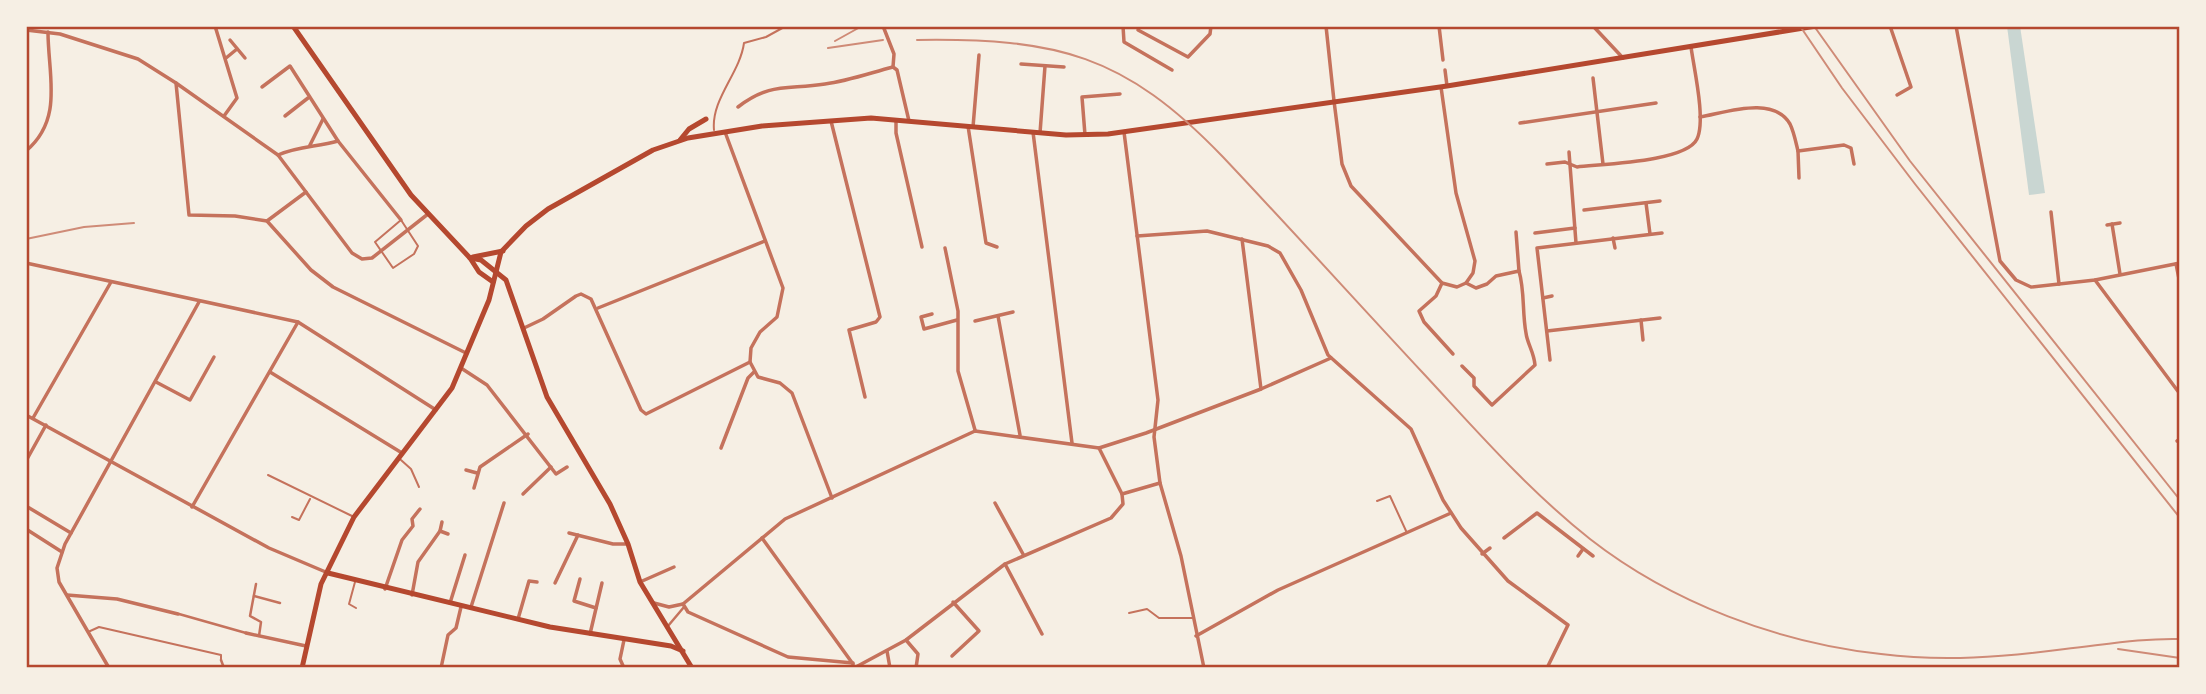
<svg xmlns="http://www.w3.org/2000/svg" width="2206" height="694" font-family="Quicksand,sans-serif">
	<rect width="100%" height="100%" fill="#f6efe4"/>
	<polygon fill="#c9d6d2" points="2007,26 2020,26 2045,193 2029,195"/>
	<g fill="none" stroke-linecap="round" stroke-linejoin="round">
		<g stroke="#c5725c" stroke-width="2">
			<path d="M714,130C711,99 740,73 744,43L766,37L786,26"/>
			<polygon points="401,220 418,246 414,254 393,268 375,242"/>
			<polyline points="401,460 411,469 419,487"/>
			<polyline points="268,475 352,516"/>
			<polyline points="1377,501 1390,496 1407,533"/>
			<polyline points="292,517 299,520 310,499"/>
			<polyline points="355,582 349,604 356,608"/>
			<polyline points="1129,613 1147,609 1159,618 1193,618"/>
			<polyline points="88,632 99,627 221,655 221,659"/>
		</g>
		<g stroke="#c5725c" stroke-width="2.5">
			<polyline points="256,584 250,616 261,622 259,636"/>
			<polyline points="254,596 280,603"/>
			<polyline points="179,614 246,633"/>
			<polyline points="668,626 684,607"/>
			<polyline points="221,660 224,668"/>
		</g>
		<g stroke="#c5725c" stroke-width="3.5">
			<polyline points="215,26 237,98 224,116"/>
			<polyline points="883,26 894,54 893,67 897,70 909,121"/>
			<polyline points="1018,26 1031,26"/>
			<polyline points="1123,26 1124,42 1172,70"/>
			<polyline points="1439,26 1443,60"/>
			<polyline points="1593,26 1623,58"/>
			<polyline points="1890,26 1911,87 1897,95"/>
			<polyline points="1956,26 2000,261 2016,280 2031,287 2095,280 2180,263"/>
			<polyline points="1138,30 1188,57 1210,34 1211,26"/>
			<polyline points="230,40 245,58"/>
			<polyline points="226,58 237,49"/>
			<polyline points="1021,64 1064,67"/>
			<polyline points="1445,70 1447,86"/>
			<polyline points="1593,78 1603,164"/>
			<polyline points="176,83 189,215 235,216 267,221 311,270 333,287 466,353"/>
			<polyline points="262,87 290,66 338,141 401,220"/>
			<polyline points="1441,87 1456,193 1475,261 1473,273 1466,283"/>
			<path d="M1334,101L1342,164L1351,186L1442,283L1457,287L1466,283L1476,288L1487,284L1496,276L1519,271C1525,292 1522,312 1526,333C1527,343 1534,352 1535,365L1492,405L1474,386V378L1462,366"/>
			<path d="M738,107C771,82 787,90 825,84C848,81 870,73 893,67"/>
			<polyline points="285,116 308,98"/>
			<path d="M1700,117C1725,113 1773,95 1790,124C1794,132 1796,143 1798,151L1844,145L1851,148L1854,164"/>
			<polyline points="896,120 896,133 922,247"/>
			<polyline points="831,121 880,317 876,322 849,330 865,397"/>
			<polyline points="1520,123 1656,103"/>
			<polyline points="968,126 986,243 997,247"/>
			<polyline points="973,127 979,55"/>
			<polyline points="725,132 783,288 777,317 760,332 751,348 750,362 758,377 780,383 792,393 832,498"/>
			<polyline points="1033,132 1072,443"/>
			<polyline points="1124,132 1158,400 1154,437 1160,483 1181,556 1204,668"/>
			<polyline points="1040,133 1045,66"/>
			<polyline points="1085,135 1082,97 1120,94"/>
			<polyline points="310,145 323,119"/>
			<path d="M26,151C64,119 48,75 48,32"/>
			<polyline points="1798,151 1799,178"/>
			<polyline points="1569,152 1576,243"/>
			<path d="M278,155C298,146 317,147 338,141"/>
			<path d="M1547,164L1565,162L1577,167C1601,164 1686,162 1697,139C1706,120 1694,69 1691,47"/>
			<polyline points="1646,203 1650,234"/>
			<polyline points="1584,210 1660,201"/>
			<polyline points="2051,212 2059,284"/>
			<polyline points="267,221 306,192"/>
			<polyline points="2112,224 2120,274"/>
			<polyline points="2107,225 2120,223"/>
			<polyline points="1516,232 1519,271"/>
			<polyline points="1535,233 1575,228"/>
			<polyline points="1137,236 1207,231 1268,246 1280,253 1301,290 1328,355 1411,429 1443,500 1461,528 1508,581 1568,625 1547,668"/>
			<polyline points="1613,238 1615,248"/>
			<polyline points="1242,239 1261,389"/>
			<polyline points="945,248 958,311 958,371 975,430"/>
			<polyline points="26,263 298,322 436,410"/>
			<polyline points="2176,264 2180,284"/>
			<polyline points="2095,280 2180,394"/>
			<polyline points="1442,283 1436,296 1419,311 1424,322 1453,354"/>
			<polyline points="1543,298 1552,296"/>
			<polyline points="598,308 765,241"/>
			<polyline points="932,314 921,317 924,329 957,320"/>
			<polyline points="998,316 1020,435"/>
			<polyline points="1641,320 1643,340"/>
			<polyline points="975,321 1013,312"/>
			<polyline points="524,328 543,319 576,296 581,294 591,299 641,410 646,414 750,362"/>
			<polyline points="1547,331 1660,318"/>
			<polyline points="1550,360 1537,248 1662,233"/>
			<polyline points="461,368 487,385 556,474 567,467"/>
			<polyline points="270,372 402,453"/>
			<polyline points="156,382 190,400 214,357"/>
			<polyline points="33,418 111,282"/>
			<polyline points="2177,441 2180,439"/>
			<polyline points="721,448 748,378 754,372"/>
			<polyline points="1099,448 1122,494"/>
			<polyline points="26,461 46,425"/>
			<polyline points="466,470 477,473"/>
			<polyline points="474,488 480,467 528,434"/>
			<polyline points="523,494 551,467"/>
			<polyline points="995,503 1023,554"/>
			<polyline points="26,506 71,533"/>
			<polyline points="192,507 298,322"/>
			<polyline points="26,529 62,552"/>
			<polyline points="440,531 448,534"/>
			<polyline points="569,533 613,544 628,544"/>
			<polyline points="762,538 853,664"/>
			<polyline points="1504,538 1537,513 1593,556"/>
			<polyline points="1482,554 1490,548"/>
			<polyline points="1578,556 1583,549"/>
			<polyline points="1005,564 1042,634"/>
			<polyline points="580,579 574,601 596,608"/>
			<polyline points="640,582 674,567"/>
			<polyline points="555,583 578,535"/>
			<polyline points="385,589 402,540 413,526 412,519 420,509"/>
			<polyline points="67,595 117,599 178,614"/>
			<polyline points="412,595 418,562 440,531 442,522"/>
			<polyline points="450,603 465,555"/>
			<polyline points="654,603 669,607 683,604 785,519 975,431 1099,448 1146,433 1261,389 1331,358"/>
			<polyline points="683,604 688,612 788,657 853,663"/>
			<polyline points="471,607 504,503"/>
			<polyline points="518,619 529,581 537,582"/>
			<polyline points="246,633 306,646"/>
			<polyline points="590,634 602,583"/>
			<polyline points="1196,636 1278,590 1451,513"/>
			<polyline points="906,640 918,654 916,668"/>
			<polyline points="887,651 890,668"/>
			<polyline points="952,656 979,631 953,602"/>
			<polyline points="109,668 59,582 57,568 65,544 199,302"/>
			<polyline points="441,668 448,635 456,628 461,607"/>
			<polyline points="624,668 620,659 624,640"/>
			<polyline points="854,668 906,640 1005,564 1111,518 1123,504 1122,494 1160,483"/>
		</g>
		<g stroke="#c5725c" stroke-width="3.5">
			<polyline points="1326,26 1334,101"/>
			<polyline points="26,30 60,34 138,59 176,83 278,155 352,253 362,259 372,258 428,214"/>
			<polyline points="26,415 269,548 328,573"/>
		</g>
		<g stroke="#b5482f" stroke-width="5">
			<polyline points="293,26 411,195 470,258 479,272 493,282"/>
			<polyline points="680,140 689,129 706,119"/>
			<polyline points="473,257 503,251"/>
			<polyline points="470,258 481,260 506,280 547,397 610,504 628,544 640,582 692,668"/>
			<polyline points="328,573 550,627 671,646 683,651"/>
			<polyline points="302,668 321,584 354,517 452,388 489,300 501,252 526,226 548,209 653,150 688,138 762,126 871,118 1066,135 1108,134 1447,86 1816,26"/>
		</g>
		<g stroke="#cf8b77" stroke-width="2">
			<polyline points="1800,26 1842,88 1915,184 2180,518"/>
			<polyline points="1814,26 1910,161 2180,500"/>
			<path d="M917,40C1057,38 1124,54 1223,157C1290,228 1356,301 1423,373C1476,430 1528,490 1590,539C1672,603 1779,643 1881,654C1944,662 2003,657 2065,649C2103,645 2141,638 2180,639"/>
			<polyline points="835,41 862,26"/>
			<polyline points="828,48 883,40"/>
			<polyline points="26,239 84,227 134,223"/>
			<polyline points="2118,649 2180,658"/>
		</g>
	</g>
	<rect width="2206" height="694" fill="none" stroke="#f6efe4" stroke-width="56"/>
	<rect x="28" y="28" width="2150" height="638" fill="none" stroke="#b5482f" stroke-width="2.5"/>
</svg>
